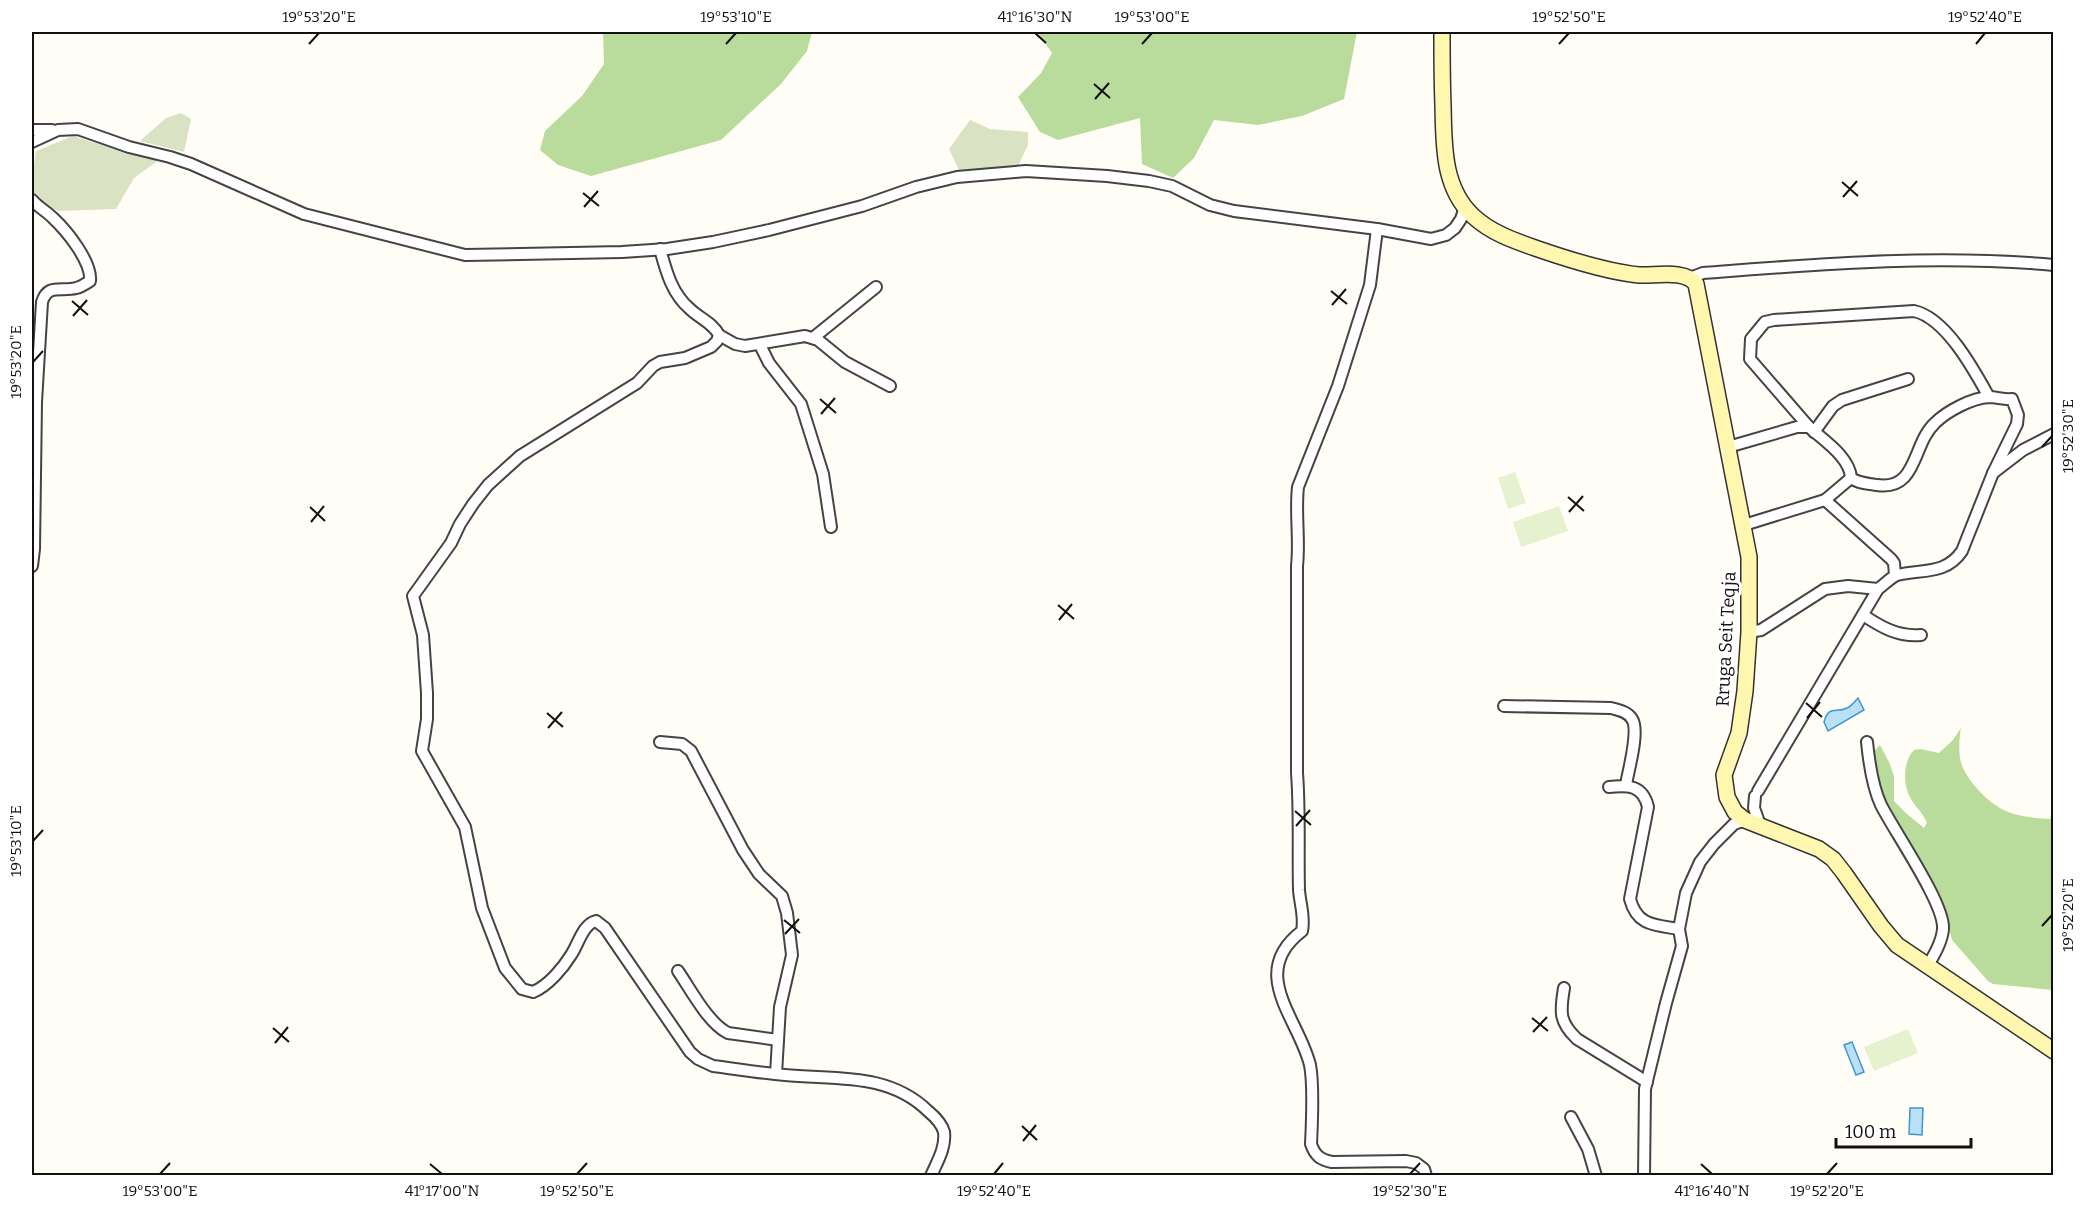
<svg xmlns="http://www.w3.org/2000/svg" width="2085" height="1207" font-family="Bitter,serif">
	<rect width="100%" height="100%" fill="#fffdf5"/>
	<g fill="#b9dc9c">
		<polygon points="603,32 812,32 807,51 781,84 721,140 591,176 558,165 540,150 545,131 582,96 604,64"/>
		<polygon points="1037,32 1357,32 1344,99 1302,116 1258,125 1214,120 1194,158 1173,178 1142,164 1140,118 1058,140 1040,132 1018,97 1041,73 1052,53"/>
		<path d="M1961,728C1959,739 1958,755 1962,766C1970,784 1989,804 2008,812C2020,817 2037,818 2050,819L2053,812V990L1993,984L1988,981L1952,940L1946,915L1883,801L1873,752L1880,745L1889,762L1894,776V801L1907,814L1924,828L1927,823C1923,812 1912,804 1908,793C1903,780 1904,760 1914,750L1920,749L1939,753L1953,740Z"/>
	</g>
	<g fill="#d9e3c4">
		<polygon points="181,113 191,119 184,152 140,141 166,118"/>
		<polygon points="970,120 990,129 1028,132 1028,145 1017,168 960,172 949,149"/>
		<polygon points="73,136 128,153 160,159 134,178 116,209 58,211 44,205 32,191 32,177 36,151"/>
	</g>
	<g fill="#e6f2cf">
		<polygon points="1515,472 1526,503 1508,509 1498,478"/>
		<polygon points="1559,506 1568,531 1521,547 1513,522"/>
		<polygon points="1908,1029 1918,1053 1874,1071 1864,1047"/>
	</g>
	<g fill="#b9e0f7" stroke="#3f96cf" stroke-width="1.5">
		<path d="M1858,698L1864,710L1828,731L1824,722C1829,704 1836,714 1847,708C1852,706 1855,701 1858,698Z"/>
		<polygon points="1852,1042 1864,1072 1856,1075 1844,1045"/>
		<polygon points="1910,1108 1923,1108 1922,1135 1909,1134"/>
	</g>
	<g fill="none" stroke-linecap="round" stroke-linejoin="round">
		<defs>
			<g id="street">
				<polyline points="32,130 52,130"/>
				<polyline points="32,142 58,130 78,129 129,147 170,157 191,164 304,214 465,255 622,252 667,249 713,242 769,230 862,206 916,187 957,177 1026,171 1107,176 1149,181 1172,186 1210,205 1234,211 1377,229 1431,239 1446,235 1455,228 1461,219 1465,207"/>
				<path d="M32,200C38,207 46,211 53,218C67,231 92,262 90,281C85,284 81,287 76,288C61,292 48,283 42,302L36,402L34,549L32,566"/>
				<path d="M1377,229L1370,285L1338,386L1298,487C1295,514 1300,539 1297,566V773C1300,812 1298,851 1299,890C1300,904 1305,917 1302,931C1247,973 1299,1019 1310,1065C1314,1085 1312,1123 1311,1144C1315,1156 1321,1160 1332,1162L1406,1161L1416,1163L1424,1169L1426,1176"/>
				<path d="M660,249C666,271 672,294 690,309C699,318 713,323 719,335L717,341L711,347L685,358L660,362L653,366L637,383L520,456L488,485L473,504L460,524L451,543L413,596L423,635L427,693V719L422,751L465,827L482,908L505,968L522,989L533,992C548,986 563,968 571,955C578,945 583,924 596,921L605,928L690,1052L698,1059L713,1066C737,1069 761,1073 785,1075C835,1080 888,1072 928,1111C934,1116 942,1124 944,1132C946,1148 937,1162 931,1176"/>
				<path d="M1690,278L1703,273C1820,264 1936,254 2054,265"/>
				<polyline points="719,335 735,344 745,346 805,336 818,340 845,362 890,386"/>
				<polyline points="813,338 876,287"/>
				<polyline points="760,345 769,363 801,404 823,474 831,527"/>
				<path d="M1809,427L1750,359L1751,339L1765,322L1774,320L1914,311C1946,318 1974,370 1989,397"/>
				<polyline points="1814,432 1833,406 1842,400 1908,379"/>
				<path d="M1735,445L1797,427H1809C1823,440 1850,457 1851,478"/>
				<polyline points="1993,473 2023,450 2054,434"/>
				<polyline points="1744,525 1825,500 1891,559 1894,563 1895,575"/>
				<path d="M1863,615C1881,627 1898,637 1921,635"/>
				<polyline points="1749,632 1761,630 1825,589 1848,586 1878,589"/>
				<path d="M1504,706L1611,708C1619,710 1628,712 1632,719C1640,731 1628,771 1626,785"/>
				<polyline points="660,742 682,744 691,751 743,850 759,874 782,896 787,913 792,955 780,1007 776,1074"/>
				<path d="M1867,742C1869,762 1872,786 1881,805C1894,831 1945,904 1943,929C1942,942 1934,955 1927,967"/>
				<path d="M1609,787C1628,785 1643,785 1648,807L1630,899C1637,926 1655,925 1679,929"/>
				<path d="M1758,791L1878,589C1884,585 1891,577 1897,575C1922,569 1946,575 1962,551L1993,473L2017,424L2018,415L2012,399C2004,400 1997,397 1989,397C1972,398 1947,411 1935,423C1912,444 1918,491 1877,485C1868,484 1858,483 1851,478L1825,500"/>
				<polyline points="1755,796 1754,808 1760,825"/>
				<path d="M678,971C691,990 708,1023 728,1033L778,1040"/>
				<path d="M1564,988C1560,1012 1559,1022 1577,1039L1647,1082"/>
				<polyline points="1571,1117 1588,1149 1596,1176"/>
				<polyline points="1644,1176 1645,1089 1666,1003 1682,946 1679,929 1686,893 1700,862 1714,844 1734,824 1745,820"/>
			</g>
			<path id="secondary" d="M1442,32C1442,56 1442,80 1443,105C1444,143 1442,187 1473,216C1491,233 1515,241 1538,249C1567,259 1608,272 1639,275C1655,276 1685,269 1696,284L1749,557V632L1745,691L1739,733L1724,775L1727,797L1735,812L1745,820L1819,849L1833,859L1844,873L1881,926L1897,945L2054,1051"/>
		</defs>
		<use href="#street" stroke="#444" stroke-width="14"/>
		<use href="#secondary" stroke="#333" stroke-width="18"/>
		<use href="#street" stroke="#fff" stroke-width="10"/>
		<use href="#secondary" stroke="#fff6b0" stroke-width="15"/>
	</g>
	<path fill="none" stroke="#111" stroke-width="2" d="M1035,33L1046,43M309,44L319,33M726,44L736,33M1142,44L1152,33M1559,44L1569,33M1976,44L1985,33M1094,84L1110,98M1095,99L1109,83M1842,182L1858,196M583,193L599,206M1843,197L1857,181M584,207L598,191M1331,291L1347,304M72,301L88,315M1332,305L1346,289M73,316L87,300M33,362L43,351M820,399L836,413M821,414L835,398M2042,447L2052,436M1568,497L1584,511M310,507L325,521M1569,512L1583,496M311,522L324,506M1058,605L1074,619M1059,620L1072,604M1806,703L1822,717M547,713L563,727M1807,718L1820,702M548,728L562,712M1295,811L1311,825M1296,826L1310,810M33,841L43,830M784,920L800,933M2042,926L2052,915M785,934L799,919M1532,1018L1548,1031M273,1028L289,1042M1533,1032L1547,1017M275,1043L288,1027M1022,1126L1037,1140M1023,1141L1036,1125M430,1164L442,1174M1701,1164L1712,1174M160,1174L170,1163M577,1174L587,1163M994,1174L1003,1163M1410,1174L1420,1163M1827,1174L1837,1163"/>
	<g text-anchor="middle" stroke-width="6" stroke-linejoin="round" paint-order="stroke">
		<g font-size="18" fill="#111" stroke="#fff">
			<text transform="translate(1726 639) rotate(-87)" y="6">Rruga Seit Teqja</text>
		</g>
	</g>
	<rect width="2085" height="1207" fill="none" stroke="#ffffff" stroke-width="66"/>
	<path d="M1836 1138v9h135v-9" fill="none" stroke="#111111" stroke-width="3"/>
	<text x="1845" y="1138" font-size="18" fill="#111111" stroke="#ffffff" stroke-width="4.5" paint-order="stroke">100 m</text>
	<rect x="33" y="33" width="2019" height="1141" fill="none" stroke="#111" stroke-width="2"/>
	<g font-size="15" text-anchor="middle" fill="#111">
		<text x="319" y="22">19°53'20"E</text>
		<text x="736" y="22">19°53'10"E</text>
		<text x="1035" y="22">41°16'30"N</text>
		<text x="1152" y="22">19°53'00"E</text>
		<text x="1569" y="22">19°52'50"E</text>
		<text x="1985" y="22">19°52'40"E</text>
		<text transform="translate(16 362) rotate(-90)" y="5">19°53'20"E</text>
		<text transform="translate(2068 436) rotate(-90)" y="5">19°52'30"E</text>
		<text transform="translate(16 841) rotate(-90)" y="5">19°53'10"E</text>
		<text transform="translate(2068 915) rotate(-90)" y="5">19°52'20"E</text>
		<text x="160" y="1196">19°53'00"E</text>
		<text x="442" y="1196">41°17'00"N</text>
		<text x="577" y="1196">19°52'50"E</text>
		<text x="994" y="1196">19°52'40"E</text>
		<text x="1410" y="1196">19°52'30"E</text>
		<text x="1712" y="1196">41°16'40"N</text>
		<text x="1827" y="1196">19°52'20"E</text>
	</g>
</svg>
